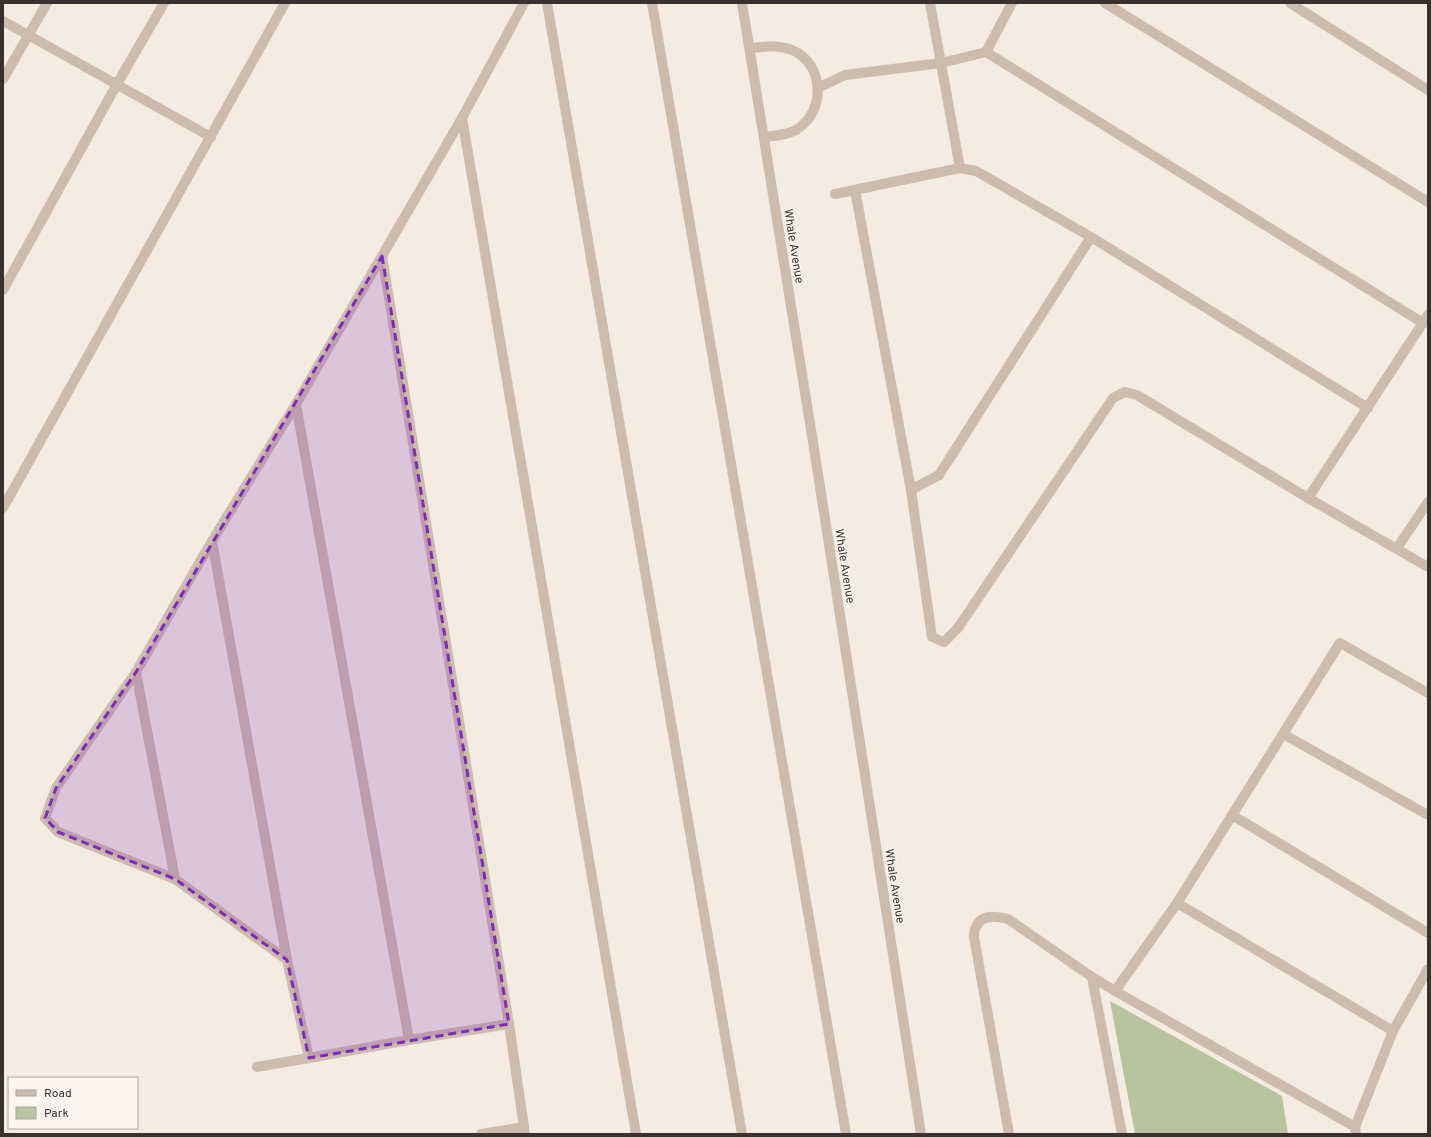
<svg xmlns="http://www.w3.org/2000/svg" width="1431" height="1137" font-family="Overpass,sans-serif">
	<rect width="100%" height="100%" fill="#f4ebe1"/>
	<polygon fill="#b8c4a0" points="1110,1001 1282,1096 1288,1134 1135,1134"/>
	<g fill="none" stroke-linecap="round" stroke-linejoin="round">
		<g stroke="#cdbbac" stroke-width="10">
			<polyline points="547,3 742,1134"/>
			<polyline points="652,3 846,1134"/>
			<polyline points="742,3 813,442 921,1134"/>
			<polyline points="930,3 960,168"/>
			<polyline points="1105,3 1428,202"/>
			<polyline points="1290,3 1428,90"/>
			<polyline points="3,21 211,137"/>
			<path d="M750,48C764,47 778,44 792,50C825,64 826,112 796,130C786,135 775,136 764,137"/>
			<polyline points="986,52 1423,323"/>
			<polyline points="3,79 47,3"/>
			<polyline points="818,88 845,75 941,63 986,52 1012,3"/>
			<polyline points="462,118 636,1134"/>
			<polyline points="855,190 911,490 932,637 944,642 958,628 1113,398 1125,392 1137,395 1308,498 1428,567"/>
			<polyline points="835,194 960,168 976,171 1091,237 1368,408"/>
			<polyline points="382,256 509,1024 525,1134"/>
			<polyline points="3,290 117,84 164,3"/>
			<polyline points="296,404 409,1040"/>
			<polyline points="911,490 939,475 1091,237"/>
			<polyline points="1308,498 1428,315"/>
			<polyline points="3,508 285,3"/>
			<polyline points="212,541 287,960"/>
			<polyline points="1397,548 1428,502"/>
			<polyline points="136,672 175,879"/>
			<polyline points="1283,734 1428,815"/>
			<polyline points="1232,815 1428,933"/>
			<polyline points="1177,903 1393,1031"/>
			<polyline points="1092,977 1122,1134"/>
			<polyline points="1115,991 1177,903 1340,643 1428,693"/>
			<polyline points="509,1024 409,1040 309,1058 287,960 175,879 58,832 45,818 56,788 136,672 212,541 296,404 462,118 524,3"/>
			<polyline points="257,1067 309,1058"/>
			<polyline points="481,1134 524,1127"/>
			<path d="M1009,1134L974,937C974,934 974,930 976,927C981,914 997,916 1008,919L1092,977L1115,991L1355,1127"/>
			<polyline points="1356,1134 1355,1127 1393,1031 1428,969"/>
		</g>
	</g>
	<path fill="#7b2cbf" fill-opacity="0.2" stroke="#7b2cbf" stroke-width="3" stroke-dasharray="8 5" stroke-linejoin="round" d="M382,256L509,1024L309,1058L287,960L175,879L58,832L45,818L56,788L136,672Z"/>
	<g text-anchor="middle" stroke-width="3" stroke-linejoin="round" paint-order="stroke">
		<g font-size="12" fill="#3b302b" stroke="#fbf5ee">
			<text transform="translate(794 246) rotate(81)" y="4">Whale Avenue</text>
			<text transform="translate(845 566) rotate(81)" y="4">Whale Avenue</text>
			<text transform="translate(895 886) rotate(81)" y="4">Whale Avenue</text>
		</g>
	</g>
	<rect width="1431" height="1137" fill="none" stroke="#3b302b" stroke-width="8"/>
	<rect x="8" y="1077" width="130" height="52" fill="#fbf5ee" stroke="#aea6a0"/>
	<rect x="16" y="1090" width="20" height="6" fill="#cdbbac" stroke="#aea6a0"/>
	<text x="44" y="1097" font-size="12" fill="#3b302b">Road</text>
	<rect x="16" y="1107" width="20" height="12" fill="#b8c4a0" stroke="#aea6a0"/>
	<text x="44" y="1117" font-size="12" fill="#3b302b">Park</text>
</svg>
